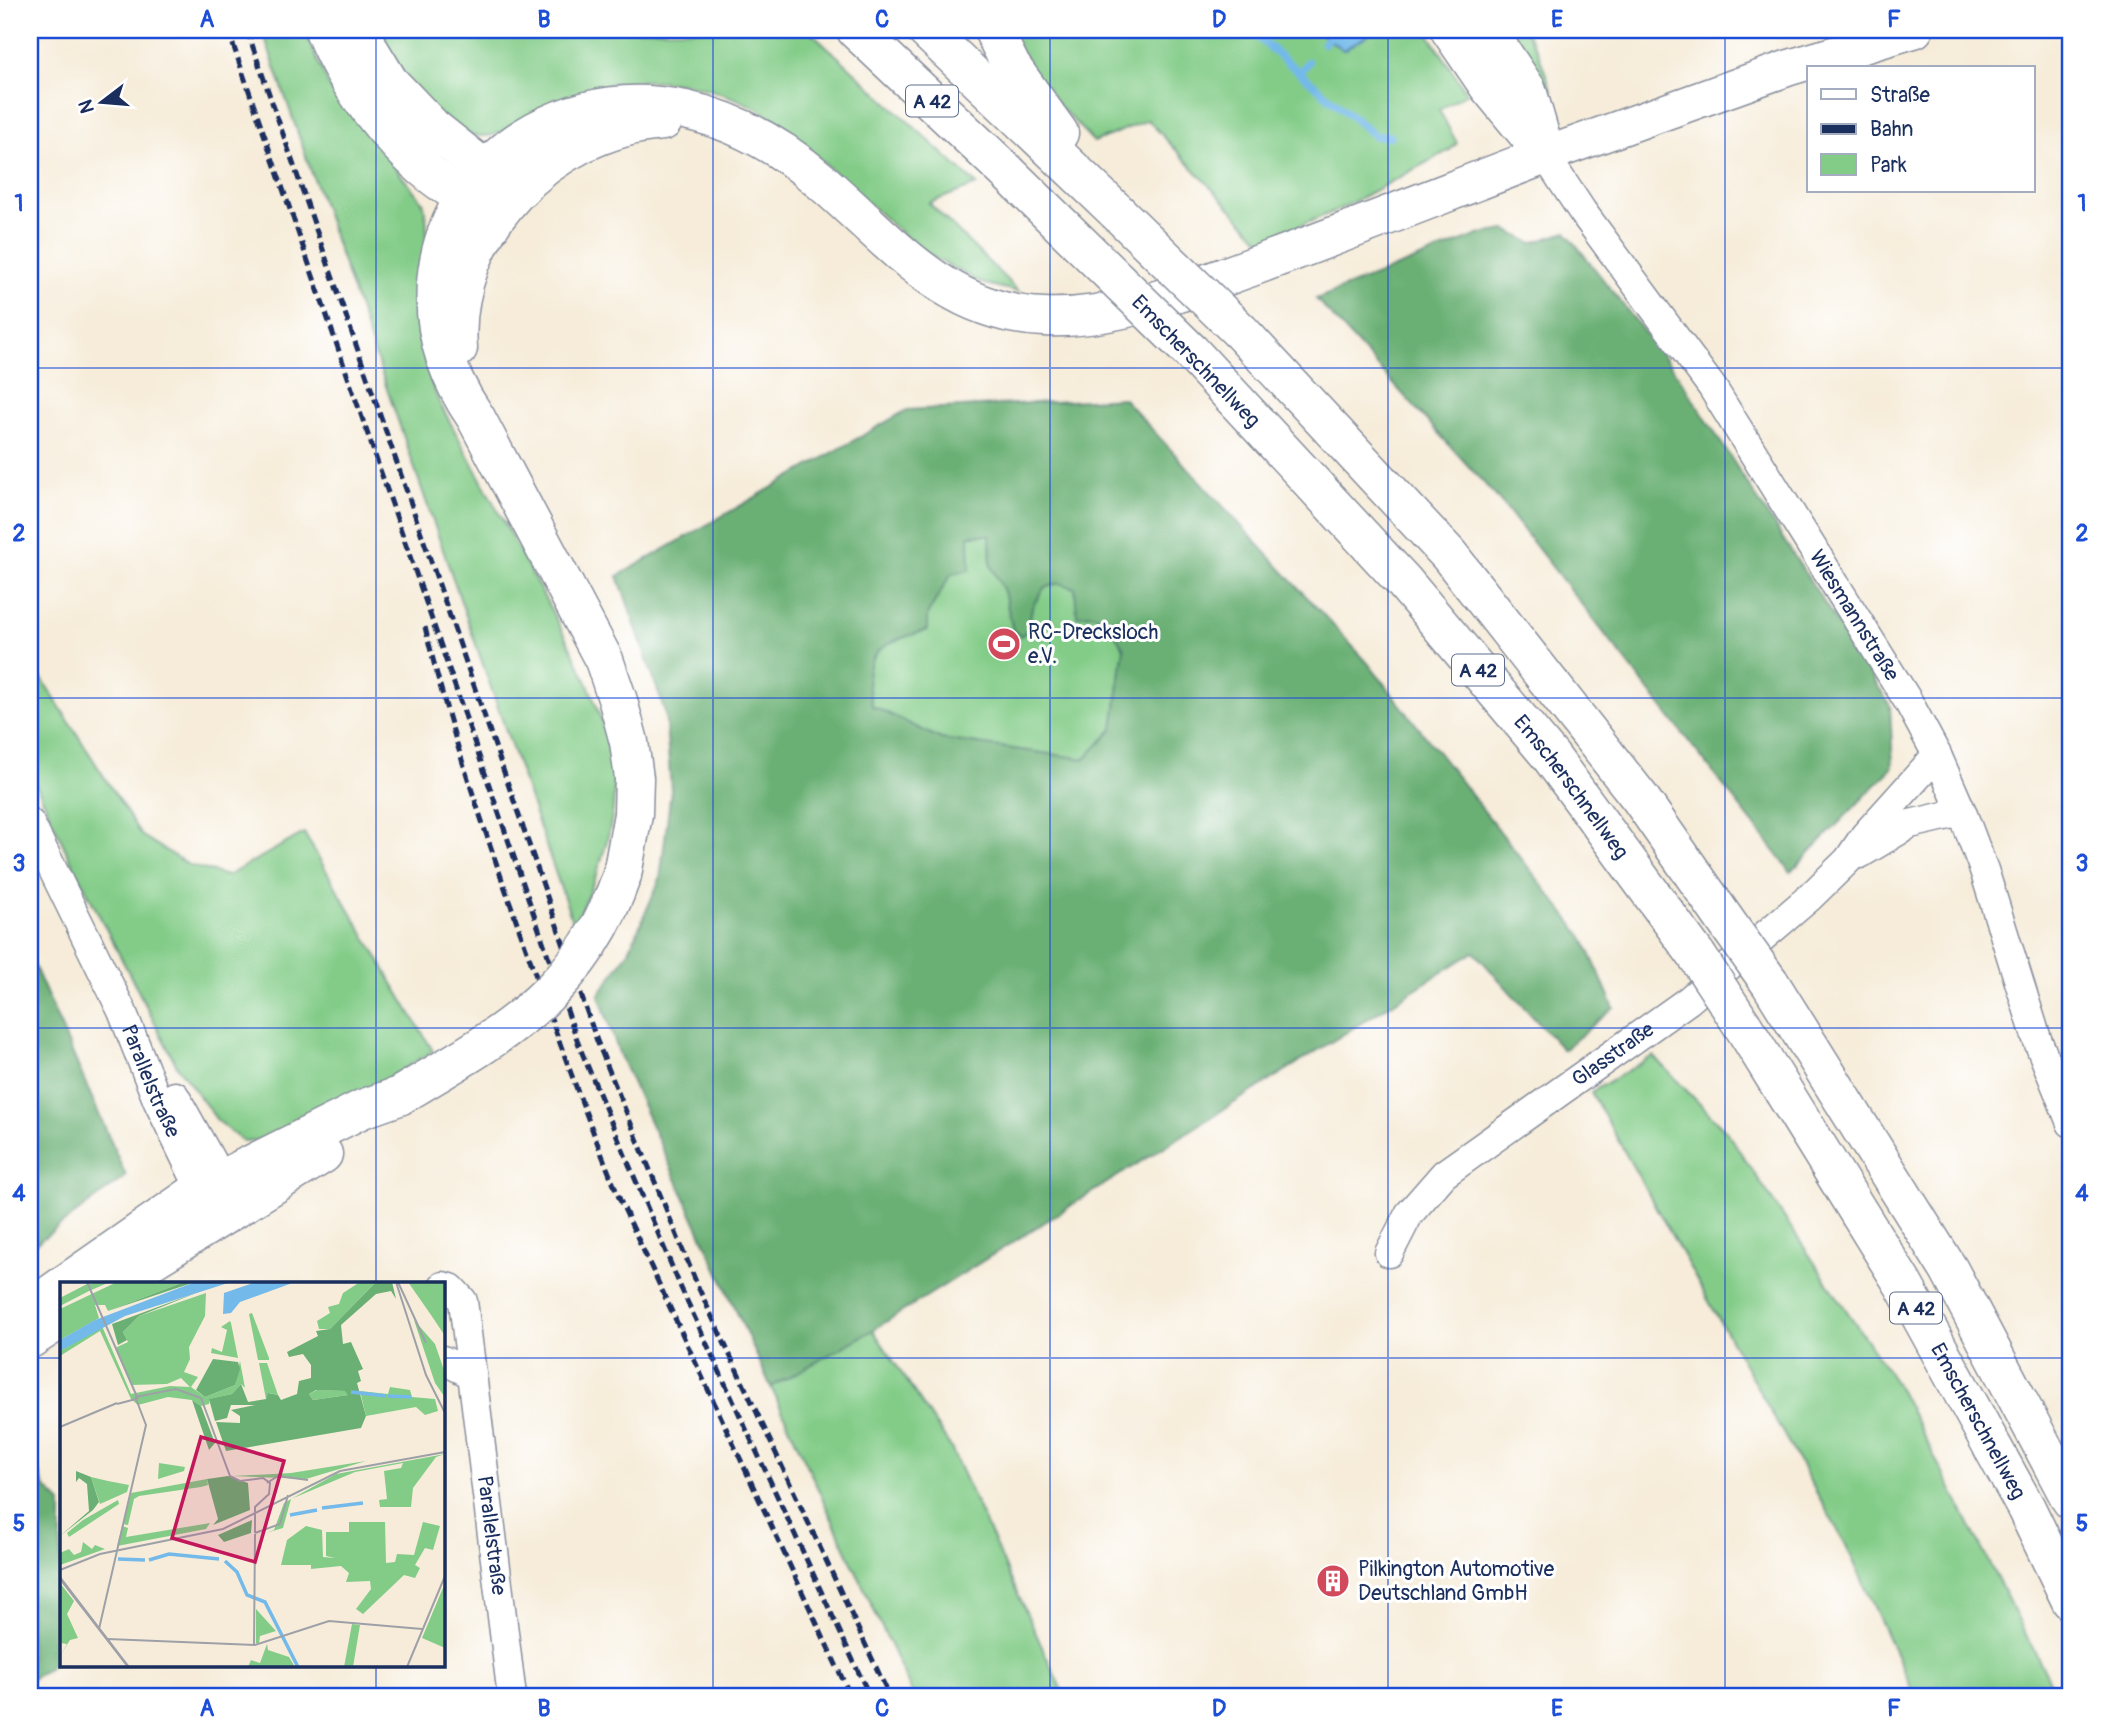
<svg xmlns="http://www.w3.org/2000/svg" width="2101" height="1727" font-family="Pangolin,sans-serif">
	<rect width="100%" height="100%" fill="#fff"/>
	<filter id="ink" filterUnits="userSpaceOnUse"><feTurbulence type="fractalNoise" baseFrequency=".0143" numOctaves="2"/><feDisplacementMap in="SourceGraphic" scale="14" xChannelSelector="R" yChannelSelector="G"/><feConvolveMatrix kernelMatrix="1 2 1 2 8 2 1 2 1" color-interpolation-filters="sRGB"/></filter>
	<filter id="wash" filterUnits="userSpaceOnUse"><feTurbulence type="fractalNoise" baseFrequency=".00686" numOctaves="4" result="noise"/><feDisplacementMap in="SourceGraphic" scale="28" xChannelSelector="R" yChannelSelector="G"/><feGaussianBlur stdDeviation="1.57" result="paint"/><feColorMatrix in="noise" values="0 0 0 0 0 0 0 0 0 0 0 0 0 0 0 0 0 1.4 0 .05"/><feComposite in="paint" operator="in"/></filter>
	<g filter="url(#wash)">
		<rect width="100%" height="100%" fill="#f6ecd9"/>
		<g fill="#83cc88" stroke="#4f7e73" stroke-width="2">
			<path d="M262,30H304L330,88L423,202C434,240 418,275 417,314C416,342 429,371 437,398C467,454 498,511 528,567C564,635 614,715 614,794C613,839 593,886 574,926Z"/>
			<path d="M378,30H809L977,185L929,203L1019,292L981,283L921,251L775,119C711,79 631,67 561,100C535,112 503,142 472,135C432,125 397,63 378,30Z"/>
			<polygon points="1008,30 1426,30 1467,93 1439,110 1457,143 1450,150 1344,207 1262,242 1148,120 1094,142 1040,86"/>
			<polygon points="1508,30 1525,30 1538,52 1552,92"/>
			<path d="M969,535H990L991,566L1004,591L1013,630L1021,636L1028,629L1032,607L1044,587L1059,583L1075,588L1090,614L1105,618L1124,648L1113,729L1085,759L941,739L872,706C859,652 879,644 927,630V615Z"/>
			<polygon points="30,660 141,835 189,865 227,876 304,833 433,1051 389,1078 266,1140 243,1141 217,1120 177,1066 68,855 30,771"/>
			<polygon points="1653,1056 1726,1131 1900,1390 2058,1697 1915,1697 1846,1545 1591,1092"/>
			<polygon points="873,1330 950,1446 1065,1697 914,1697 771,1387"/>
		</g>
		<g fill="#6ab074" stroke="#427069" stroke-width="2" fill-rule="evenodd">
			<polygon points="1506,230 1532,243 1566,232 1677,374 1890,705 1893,767 1791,872 1503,504 1316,299 1481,234"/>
			<path d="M1123,398L1367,662L1583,937L1614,1008L1563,1050L1474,952L873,1330L771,1387L620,1056L599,995L629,951L660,879L671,790L665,712L618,576L907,410ZM969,535H990L991,566L1004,591L1013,630L1021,636L1028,629L1032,607L1044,588L1059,583L1075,588L1077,616L1090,614L1104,618L1124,648L1113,729L1085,759L941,739L872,706C859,652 879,644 927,630V615L951,574L970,570Z"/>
			<polygon points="30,956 126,1176 30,1248"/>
			<polygon points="30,1420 34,1457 44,1486 61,1503 61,1659 30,1680"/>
		</g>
		<polygon fill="#73b9ea" stroke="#4774a4" stroke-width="2" points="1315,30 1375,30 1375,31 1343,50"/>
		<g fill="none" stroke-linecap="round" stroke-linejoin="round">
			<g stroke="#73b9ea" stroke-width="8">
				<polyline points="1249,30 1375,136 1390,136"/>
				<polyline points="1324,43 1326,40"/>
				<polyline points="1300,73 1308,62"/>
			</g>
		</g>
	</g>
	<g filter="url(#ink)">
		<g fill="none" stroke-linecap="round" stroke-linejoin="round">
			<defs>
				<g id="minor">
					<path id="s1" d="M1545,155L1582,211L1712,387L1908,701L1937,755L1962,812L1984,870L2037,1039L2071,1123"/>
					<path id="s2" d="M30,823L122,1011L158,1102L209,1207"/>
					<polyline points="1860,854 1910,824 1962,812"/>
					<polyline points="175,1096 230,1195"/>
					<path id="s3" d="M1389,1253L1409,1214L1444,1174L1689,1000L1810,897L1848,860L1865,835L1937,755"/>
					<path id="s4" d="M443,1286L451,1288L463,1301L512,1697"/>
					<polyline points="443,1360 471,1374"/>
				</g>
				<polyline id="tertiary" points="1545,155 1788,68 1915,30"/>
				<g id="secondary">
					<path d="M458,348C449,232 550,129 663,121"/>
					<path d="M622,875L633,814L634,778L629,742L618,701L604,660L476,418C443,370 428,319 439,261C449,208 487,157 535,131C634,78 740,111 821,181C890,240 946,314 1044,317C1117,320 1187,290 1254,266C1352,230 1448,192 1545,155"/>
					<polyline points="65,1284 200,1190 362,1109 399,1096"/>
					<polyline points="113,1284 323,1154"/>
					<polyline points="30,1309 61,1287"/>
					<polyline points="30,1339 61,1319"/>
				</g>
				<g id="motorway">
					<path d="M324,30C347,89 407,166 463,196C474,202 493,202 505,204"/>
					<polyline points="362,30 369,49 389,82 432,127 486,170 505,204"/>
					<polyline points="856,30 1008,173"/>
					<polyline points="926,30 1116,211"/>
					<polyline points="993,30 1011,66 1059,133"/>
					<polyline points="1450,30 1489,87 1545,155"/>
					<polyline points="1487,30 1527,90 1542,142"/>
					<polyline points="1241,332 1449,555 1640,798 1732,930"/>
					<path id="s5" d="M1191,352L1404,582L1551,757L1697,956"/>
					<polyline points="1770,983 1949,1270 2071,1500"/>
					<path id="s6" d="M1743,1026L1903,1284L2026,1508L2071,1601"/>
				</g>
			</defs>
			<use href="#minor" stroke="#888e9c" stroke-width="31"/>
			<use href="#tertiary" stroke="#888e9c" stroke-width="38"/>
			<use href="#secondary" stroke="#888e9c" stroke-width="41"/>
			<use href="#motorway" stroke="#888e9c" stroke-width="41"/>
			<use href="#minor" stroke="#fff" stroke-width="28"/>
			<use href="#tertiary" stroke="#fff" stroke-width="35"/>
			<use href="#secondary" stroke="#fff" stroke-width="38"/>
			<use href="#motorway" stroke="#fff" stroke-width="38"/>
			<g stroke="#1b2f5e" stroke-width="5" stroke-dasharray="10 5" stroke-linecap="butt">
				<polyline points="228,30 580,1048 681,1288 870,1697"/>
				<polyline points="247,30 597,1041 699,1289 890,1697"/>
				<path d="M425,627C448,724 480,817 513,911C547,1008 581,1104 620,1200L851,1697"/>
			</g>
			<defs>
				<path id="secondary-bridge" d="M399,1096C500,1036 582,993 622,875"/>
				<g id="motorway-bridge">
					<polyline points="1008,173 1191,352"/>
					<polyline points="1116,211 1241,332"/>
					<polyline points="1732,930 1770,983"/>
					<polyline points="1697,956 1743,1026"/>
				</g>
			</defs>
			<use href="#secondary-bridge" stroke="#888e9c" stroke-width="41" stroke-linecap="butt"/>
			<use href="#motorway-bridge" stroke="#888e9c" stroke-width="41" stroke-linecap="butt"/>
			<use href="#secondary-bridge" stroke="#fff" stroke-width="38"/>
			<use href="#motorway-bridge" stroke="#fff" stroke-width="38"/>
		</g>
	</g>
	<path fill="none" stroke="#1d4ed8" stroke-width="2" stroke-opacity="0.55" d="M376,30V1284M713,30V1697M1050,30V1697M1388,30V1697M1725,30V1697M30,368H2071M30,698H2071M30,1028H2071M30,1358H61M443,1358H2071M376,1666V1697"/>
	<defs>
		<symbol id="stadium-disc" viewBox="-11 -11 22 22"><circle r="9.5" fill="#d1495b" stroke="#fff"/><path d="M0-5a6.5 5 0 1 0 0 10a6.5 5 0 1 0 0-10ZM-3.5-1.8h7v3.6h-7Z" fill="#fff"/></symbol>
		<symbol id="building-disc" viewBox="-11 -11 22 22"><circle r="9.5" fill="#d1495b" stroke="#fff"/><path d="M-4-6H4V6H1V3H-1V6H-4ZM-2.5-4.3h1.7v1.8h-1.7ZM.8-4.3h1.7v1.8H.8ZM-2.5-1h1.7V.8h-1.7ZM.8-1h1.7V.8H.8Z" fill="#fff"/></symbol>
	</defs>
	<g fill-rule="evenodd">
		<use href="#stadium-disc" x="985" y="625" width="38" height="38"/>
		<use href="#building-disc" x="1314" y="1562" width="38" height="38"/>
	</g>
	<g text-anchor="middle" stroke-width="6" stroke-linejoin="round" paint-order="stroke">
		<g fill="#fff" stroke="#5f6d8e" stroke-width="2">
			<rect x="906" y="85.5" width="52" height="31" rx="5"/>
			<rect x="1452" y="654.5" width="52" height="31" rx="5"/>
			<rect x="1890" y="1292.5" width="52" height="31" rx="5"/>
		</g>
		<g font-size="19" font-weight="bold" fill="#1b2f5e">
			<text x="932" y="108">A 42</text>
			<text x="1478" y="677">A 42</text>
			<text x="1916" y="1315">A 42</text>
		</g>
		<g font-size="21" fill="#1b2f5e" stroke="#fff">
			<text transform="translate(1196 361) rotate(46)" y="7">Emscherschnellweg</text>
			<text dy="7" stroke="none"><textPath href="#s1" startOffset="555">Wiesmannstraße</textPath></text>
			<text dy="7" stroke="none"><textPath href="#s5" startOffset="578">Emscherschnellweg</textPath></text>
			<text dy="7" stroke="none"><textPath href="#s3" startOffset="304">Glasstraße</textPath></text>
			<text dy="7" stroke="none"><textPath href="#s2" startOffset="285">Parallelstraße</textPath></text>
			<text dy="7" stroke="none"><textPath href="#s6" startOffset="460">Emscherschnellweg</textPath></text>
			<text dy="7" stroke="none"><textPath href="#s4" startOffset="262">Parallelstraße</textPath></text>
		</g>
		<g font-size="21" fill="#1b2f5e" stroke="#fff" text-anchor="start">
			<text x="1028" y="639">RC-Drecksloch<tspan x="1028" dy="24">e.V.</tspan></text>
			<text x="1358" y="1576">Pilkington Automotive<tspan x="1358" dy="24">Deutschland GmbH</tspan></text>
		</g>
	</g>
	<g transform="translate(60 1282)">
		<rect width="385" height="385" fill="#f6ecd9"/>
		<path d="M50,0L29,9L0,24V16L27,2ZM57,0H124L48,29L45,23H35L39,36L0,58V27ZM300,0H316L270,47H259L257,39L270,31L268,25L279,22L283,11ZM348,0H385V54L371,33ZM146,11L145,34L129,65L130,77L124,90L138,95L131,105L145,115L175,103L180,79L185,106L181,102L172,112L150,117L149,122L141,124L132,118L108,115L78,123L71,117L40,49L0,74V69L42,44L71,112L110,104L130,105L121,96L107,102L71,103L55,66L68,60L63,50L79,34ZM192,31L209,76V78H198L189,32ZM354,38L375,62L385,91L384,114L375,101ZM170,39L171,41L178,76L151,71L152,66L162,70L167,48L161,45ZM199,81H207L218,113L209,111L206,117ZM330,105L350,108L352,115L375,117L378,129L365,133L356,125L306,134L300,109L328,112ZM257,108L288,109V113L253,118L249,112ZM385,172L376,175L353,206L351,225H320L319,218L327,217L324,189L341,186L343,181L295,190L231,217L223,246L206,251L214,248L224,221L276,192ZM306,179L246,197L172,194L231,191ZM99,181L125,185L124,189L98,197ZM31,195L48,199L69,203L67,210L40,222ZM147,197L148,203L141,205L79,214L74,217L68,243L63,242L71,211ZM58,218L59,222L9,255L7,251L23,238ZM289,240H325L326,281L335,280L337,272L354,273L363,240L380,244L373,268L365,266L355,283L360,286L355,296L344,293L303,332L296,327L311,307L310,299L286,300L289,291L281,284L251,287V283H221L227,258L246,244L262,248L263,275L275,276L266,274V250H289ZM150,241L146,247L57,264L62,244L68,246L66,255ZM23,260L32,267L35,263L45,267L0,283V271L9,267L14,273L21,270ZM0,301L14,319L7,332L18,356L10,358L0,374L7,362L0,361ZM385,301V366L362,356ZM196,327L216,349L200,354L199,361H196ZM292,342L300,343L293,385H284ZM207,362L208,368L229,375L235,385H188L191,378L200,381Z" fill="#83cc88"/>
		<path d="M124,0H135L48,29ZM316,0H332L336,17L331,9L316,12L281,43L283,62L291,60L303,87L298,89L301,99L297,101L306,134L301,146L166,169L156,140L180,141V134L171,128L195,123H171L167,136L155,139L149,117L172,112L181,102L188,120L206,117L208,111L218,113L221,118L237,112L239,99L251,96V83L243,72L229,75L227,70L258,54L256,49L270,47ZM256,108L285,109L288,113L253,118L249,112ZM141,9L79,34L63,50L67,58L58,63L52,42ZM153,77L178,80L180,87L175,103L145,115L136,108ZM132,118L141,124L155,161L149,168ZM16,189L31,195L39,220L33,228L0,254L29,229L27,202L19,196L16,200ZM168,194L188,201L190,228L153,243L158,237L147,197ZM192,238L191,251L164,260L158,253Z" fill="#6ab074" fill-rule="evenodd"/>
		<path d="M135,0H171L65,34L0,69V58L35,38ZM196,0H235L180,20L171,31L163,32L164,11Z" fill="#73b9ea"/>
		<path fill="none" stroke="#73b9ea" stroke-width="3.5" d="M291,110L326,114M328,114L351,115M262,226L303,221M230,233L257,228M58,277L85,278M89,278L109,272L159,277M165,279L177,290L187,313L205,320L238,385"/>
		<path fill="none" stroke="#9ea0a8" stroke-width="2" d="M27,0L78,117M336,0L366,93L385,131M338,0L366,61M75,115L116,107L141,116L170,194L180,199L203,196L210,201L209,212L195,225V251M0,145L57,121M207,201L218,194L248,198M195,251L220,242L228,213M0,288L40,272L163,247L280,189L385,170M0,295L69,385M0,297L68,385M39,347L86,143L76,117L57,122M48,357L195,363L269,339L362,347M194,363L195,252M347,385L385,294"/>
		<path fill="#c2185b" fill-opacity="0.15" stroke="#c2185b" stroke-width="3.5" d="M141,155L224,179L195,280L112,256Z"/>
		<rect width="385" height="385" fill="none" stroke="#1b2f5e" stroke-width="3.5"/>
	</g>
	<rect width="2101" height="1727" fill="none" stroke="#fff" stroke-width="77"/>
	<rect x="1807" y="66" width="228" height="126" fill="#ffffff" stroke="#a4acbf" stroke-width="2"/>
	<rect x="1821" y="89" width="35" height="10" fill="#ffffff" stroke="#a4acbf" stroke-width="2"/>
	<text x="1870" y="102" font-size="21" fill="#1b2f5e">Straße</text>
	<rect x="1821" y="124" width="35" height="10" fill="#1b2f5e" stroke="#a4acbf" stroke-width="2"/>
	<text x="1870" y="136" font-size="21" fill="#1b2f5e">Bahn</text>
	<rect x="1821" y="154" width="35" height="21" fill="#83cc88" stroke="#a4acbf" stroke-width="2"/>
	<text x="1870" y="172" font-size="21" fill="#1b2f5e">Park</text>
	<g transform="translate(102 102) rotate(254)" stroke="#ffffff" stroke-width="5" paint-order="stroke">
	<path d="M0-5L12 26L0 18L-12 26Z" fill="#1b2f5e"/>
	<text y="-10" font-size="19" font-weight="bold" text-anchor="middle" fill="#1b2f5e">N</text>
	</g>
	<rect x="38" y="38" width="2024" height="1650" fill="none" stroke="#1d4ed8" stroke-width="2.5"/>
	<g font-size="23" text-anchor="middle" font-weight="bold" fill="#1d4ed8">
		<text x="207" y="27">A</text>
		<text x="544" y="27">B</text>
		<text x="882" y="27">C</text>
		<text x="1219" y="27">D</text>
		<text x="1557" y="27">E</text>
		<text x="1894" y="27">F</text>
		<text x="19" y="211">1</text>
		<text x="2082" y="211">1</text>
		<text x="19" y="541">2</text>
		<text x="2082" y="541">2</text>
		<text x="19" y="871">3</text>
		<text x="2082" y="871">3</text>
		<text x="19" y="1201">4</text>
		<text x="2082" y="1201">4</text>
		<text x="19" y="1531">5</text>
		<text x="2082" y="1531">5</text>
		<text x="207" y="1716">A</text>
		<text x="544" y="1716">B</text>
		<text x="882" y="1716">C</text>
		<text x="1219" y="1716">D</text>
		<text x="1557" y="1716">E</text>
		<text x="1894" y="1716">F</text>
	</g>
</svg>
